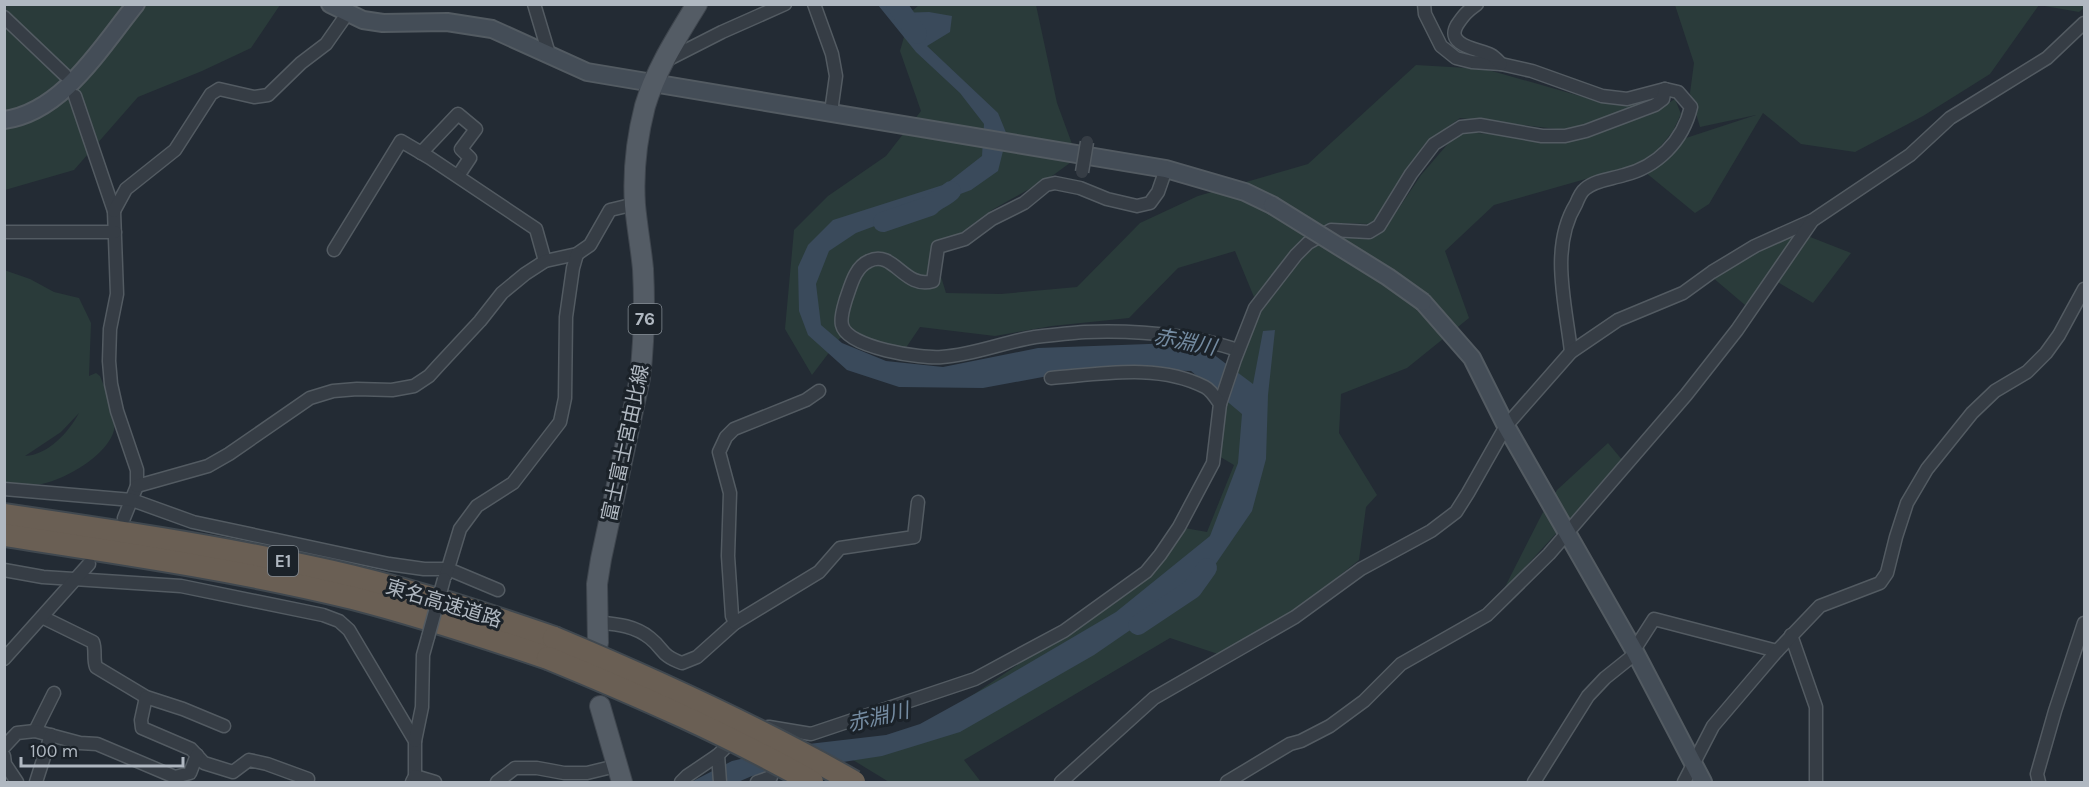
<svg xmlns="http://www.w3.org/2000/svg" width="2089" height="787" font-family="Karla,'Noto Sans JP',sans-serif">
	<rect width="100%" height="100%" fill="#232b34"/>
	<g fill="#2a3b3a" fill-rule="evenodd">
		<polygon points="5,5 280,5 251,48 202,71 138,97 74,170 5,190"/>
		<polygon points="919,5 1036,5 1057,103 1075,152 1074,160 1052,176 992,210 958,235 931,244 946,293 1001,294 1077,287 1140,223 1198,196 1308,164 1416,65 1485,69 1601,102 1639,103 1640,106 1565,130 1460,118 1424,145 1373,224 1333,223 1306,237 1254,297 1235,251 1178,268 1129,318 1052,326 995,336 920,327 903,352 840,338 812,375 785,329 794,230 828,196 886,156 921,111 900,51 911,12"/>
		<polygon points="1675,5 2084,5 2084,8 2079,12 2039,5 1990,74 1923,116 1855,152 1801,144 1763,113 1709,204 1695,213 1645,172 1683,139 1756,115 1700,127 1690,93 1694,63"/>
		<polygon points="1675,99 1681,114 1673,131 1649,161 1494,205 1445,251 1469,318 1407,368 1341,394 1339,433 1377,495 1366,507 1359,560 1278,625 1218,654 1170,638 964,760 981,782 889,782 853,760 900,744 1029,657 1146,572 1179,527 1207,532 1234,465 1217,455 1232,376 1261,309 1284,277 1319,238 1349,235 1371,238 1385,229 1421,175 1452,139 1465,132 1563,140 1647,116"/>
		<polygon points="1800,233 1851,253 1813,303 1771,278 1745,305 1712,277 1765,244"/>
		<path d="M4,270L30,279L54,292L79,298L91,323L89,376L96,373L100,376C106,392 118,411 114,430C108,455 66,479 42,484C31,486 16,485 5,484ZM79,413C69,432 48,455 25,456L61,432Z"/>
		<polygon points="1608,443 1623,461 1503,591 1542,514 1557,490"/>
	</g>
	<polygon fill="#3a4a5b" points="878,5 893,5 897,13 929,12 952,16 950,32 927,46 998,113 1007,135 998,171 971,190 856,233 829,251 816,284 821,325 842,343 886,361 943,367 1038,348 1176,343 1213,354 1253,384 1263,331 1275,330 1268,395 1266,459 1252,511 1206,578 1094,655 960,732 882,756 752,776 738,782 691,782 732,761 800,745 886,735 920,724 1007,676 1116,612 1210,536 1238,463 1242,414 1191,371 1091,368 983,388 899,387 847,370 808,335 799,311 798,267 808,245 833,220 946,184 982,156 984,124 960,93 916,52"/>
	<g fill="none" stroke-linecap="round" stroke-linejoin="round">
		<g stroke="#3a4a5b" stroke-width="20">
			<polyline points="896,4 917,34"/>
			<path d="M883,222L930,206C936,199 944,198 951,191"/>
			<polyline points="1138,625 1192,589 1207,568"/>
		</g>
		<defs>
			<g id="street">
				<polyline points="534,4 549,54"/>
				<polyline points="814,4 832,54 836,76 831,112"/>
				<path d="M1424,4L1425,14L1441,46L1456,58L1472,62L1501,64L1532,71L1602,96L1627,99L1665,89L1678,92L1691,107C1683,141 1657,167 1624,175C1612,179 1595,180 1585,189C1581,192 1578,199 1576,204C1549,248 1566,305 1571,352"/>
				<path d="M1477,4C1467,11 1463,16 1457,25C1445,46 1479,49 1491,55C1495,57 1498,61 1501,64"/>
				<polyline points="4,17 65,75"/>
				<polyline points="665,61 722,32 785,4"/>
				<polyline points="75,96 114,211 117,294 110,329 109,361 111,384 117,411 137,470 137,486 124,518"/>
				<polyline points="421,153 458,114 476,129 461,149 470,158 458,176"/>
				<path d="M1166,169L1158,192L1150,203L1137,206L1107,199L1080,188L1055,183L1046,185L1024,203L992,219L965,239L938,247L933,281C904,290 894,249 869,261C855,267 851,285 846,299C844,306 840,317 842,325C847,348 922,359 942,357C974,355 1004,342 1035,337C1052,335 1069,333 1085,332C1138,330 1188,334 1238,350"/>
				<polyline points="114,211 126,189 175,150 211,94 219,89 254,97 268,95 301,63 326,44 347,14"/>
				<polyline points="4,232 115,232"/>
				<polyline points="334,250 401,141 430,158 536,229 545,261"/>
				<polyline points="1220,404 1235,359 1255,308 1296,255 1308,243 1331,230 1369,232 1379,226 1411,174 1434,144 1461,127 1480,125 1542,136 1565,136 1586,131 1655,105 1663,99 1665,89"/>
				<polyline points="137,486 208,466 229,454 310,398 333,391 357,389 392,390 414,386 429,376 439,365 480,321 502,293 525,274 545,261 577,254 590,245 610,210 635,204"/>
				<polyline points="4,489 132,500 193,522 389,564 424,569 448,569 498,590"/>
				<polyline points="4,570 43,577 181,586 323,615 339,621 349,630 415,741 415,776 412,782"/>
				<polyline points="446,575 460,529 477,506 513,483 560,422 565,398 566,317 573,268 577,254"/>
				<path d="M42,617L93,642C96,650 93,658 96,667L146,697L183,709L224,726"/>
				<path d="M596,622C615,624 634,625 650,638C665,650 660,655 682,663L697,657L735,623L819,572L840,548L914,537L918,502"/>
				<polyline points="735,623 732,616 728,556 730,493 719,452 726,437 734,429 806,400 819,391"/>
				<polyline points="1791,635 1816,707 1816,782"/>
				<polyline points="1634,650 1654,619 1777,651"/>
				<polyline points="4,659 89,564"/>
				<polyline points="146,697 141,720 142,728 191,749 204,763 233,772 249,760 267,764 308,779"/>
				<path d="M763,728L769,727L811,734L975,679L1064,631L1146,572L1160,555L1179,527L1213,463L1220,404C1216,398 1211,390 1205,387C1159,363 1101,374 1051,378"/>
				<polyline points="35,731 54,693"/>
				<polyline points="415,741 422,707 423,655 428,637"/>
				<polyline points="4,747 17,733 35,731 80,743 97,744 175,777 190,773 197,755"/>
				<polyline points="718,755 720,782"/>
				<polyline points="4,756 5,764 17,782"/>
				<polyline points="415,776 435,782"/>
				<polyline points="36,782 51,735"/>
				<polyline points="497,782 515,768 537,768 564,773 587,773 616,766"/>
				<polyline points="681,782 687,776 718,755 736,737"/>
				<polyline points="757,782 771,777"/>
				<polyline points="1061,782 1154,698 1295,617 1361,569 1431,531 1456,512 1468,493 1506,426 1571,352 1618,320 1683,293 1712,272 1755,246 1813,220 1910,155 1950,118 2047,58 2084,23"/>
				<polyline points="1227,782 1290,744 1301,741 1330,726 1364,701 1401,664 1487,615 1549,554 1686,395 1737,330 1812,221"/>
				<polyline points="1534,782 1588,696 1605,678 1635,654"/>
				<polyline points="1684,782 1713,726 1777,651 1820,606 1880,583 1887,573 1896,537 1907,503 1927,469 1972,413 1995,391 2027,372 2046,353 2059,335 2084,289"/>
				<polyline points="2039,782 2037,774 2055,711 2084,623"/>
			</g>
			<g id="secondary">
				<polyline points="330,4 363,20 383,23 447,22 492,29 587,72 1166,169 1245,192 1272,205"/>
				<path d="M4,120C63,112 101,47 136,4"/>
				<polyline points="1423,302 1472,358 1506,426 1634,650 1703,782"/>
			</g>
			<g id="primary">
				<path d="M598,643L597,584L601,559L640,378C644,342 645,306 643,269C641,248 637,227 635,205C633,174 637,137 645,106C656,69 677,37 697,4"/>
				<polyline points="600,706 622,782"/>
			</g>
			<g id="highway">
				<path d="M4,515C106,530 209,545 310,567C393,584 474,610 554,638"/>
				<path d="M4,535C121,553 238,570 353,598C419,615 483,636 548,658"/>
			</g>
		</defs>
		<use href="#street" stroke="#535b62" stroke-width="15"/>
		<use href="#secondary" stroke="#535b62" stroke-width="20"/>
		<use href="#primary" stroke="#3f464e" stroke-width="22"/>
		<use href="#highway" stroke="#40484f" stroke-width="26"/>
		<use href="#street" stroke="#363d45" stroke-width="12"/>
		<use href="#secondary" stroke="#444d57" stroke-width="16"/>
		<use href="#primary" stroke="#545c65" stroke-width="20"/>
		<use href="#highway" stroke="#6a5f54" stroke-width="22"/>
		<defs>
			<g id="street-bridge">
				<polyline points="1082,172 1087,142"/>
				<polyline points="428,637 444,579"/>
			</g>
			<polyline id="secondary-bridge" points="1272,205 1388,277 1423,302"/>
			<g id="highway-bridge">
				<path d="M554,638C657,681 757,727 854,782"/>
				<path d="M548,658C638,695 727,734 812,782"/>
			</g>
		</defs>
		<use href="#street-bridge" stroke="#535b62" stroke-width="15" stroke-linecap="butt"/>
		<use href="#secondary-bridge" stroke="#535b62" stroke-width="20" stroke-linecap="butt"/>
		<use href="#highway-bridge" stroke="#40484f" stroke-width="26" stroke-linecap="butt"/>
		<use href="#street-bridge" stroke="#363d45" stroke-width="12"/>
		<use href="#secondary-bridge" stroke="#444d57" stroke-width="16"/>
		<use href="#highway-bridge" stroke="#6a5f54" stroke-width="22"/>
	</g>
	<g text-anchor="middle" stroke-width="6" stroke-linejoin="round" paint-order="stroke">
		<g fill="#1b2229" stroke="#838b93" stroke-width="1.5">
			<rect x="628.5" y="304" width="33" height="30" rx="4.5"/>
			<rect x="268" y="546" width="30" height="30" rx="4.5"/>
		</g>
		<g font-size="18" font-weight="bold" fill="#b0b8c1">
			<text x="645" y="325">76</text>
			<text x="283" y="567">E1</text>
		</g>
		<g font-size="20" fill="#b0b8c1" stroke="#1b2229">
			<text transform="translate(625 443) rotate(-78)" y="7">富士富士宮由比線</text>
			<text transform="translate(444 603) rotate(17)" y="7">東名高速道路</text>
		</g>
		<g font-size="21" font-style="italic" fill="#748ba1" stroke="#1b2229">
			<text transform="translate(1185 342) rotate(11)" y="7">赤淵川</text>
			<text transform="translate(878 717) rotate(-13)" y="7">赤淵川</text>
		</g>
	</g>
	<rect width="2089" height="787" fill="none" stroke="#b0b8c1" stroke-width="12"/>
	<path d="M21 757v9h162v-9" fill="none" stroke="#b0b8c1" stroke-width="3"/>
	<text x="30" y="757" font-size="18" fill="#b0b8c1" stroke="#1b2229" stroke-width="4.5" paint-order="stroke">100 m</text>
</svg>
